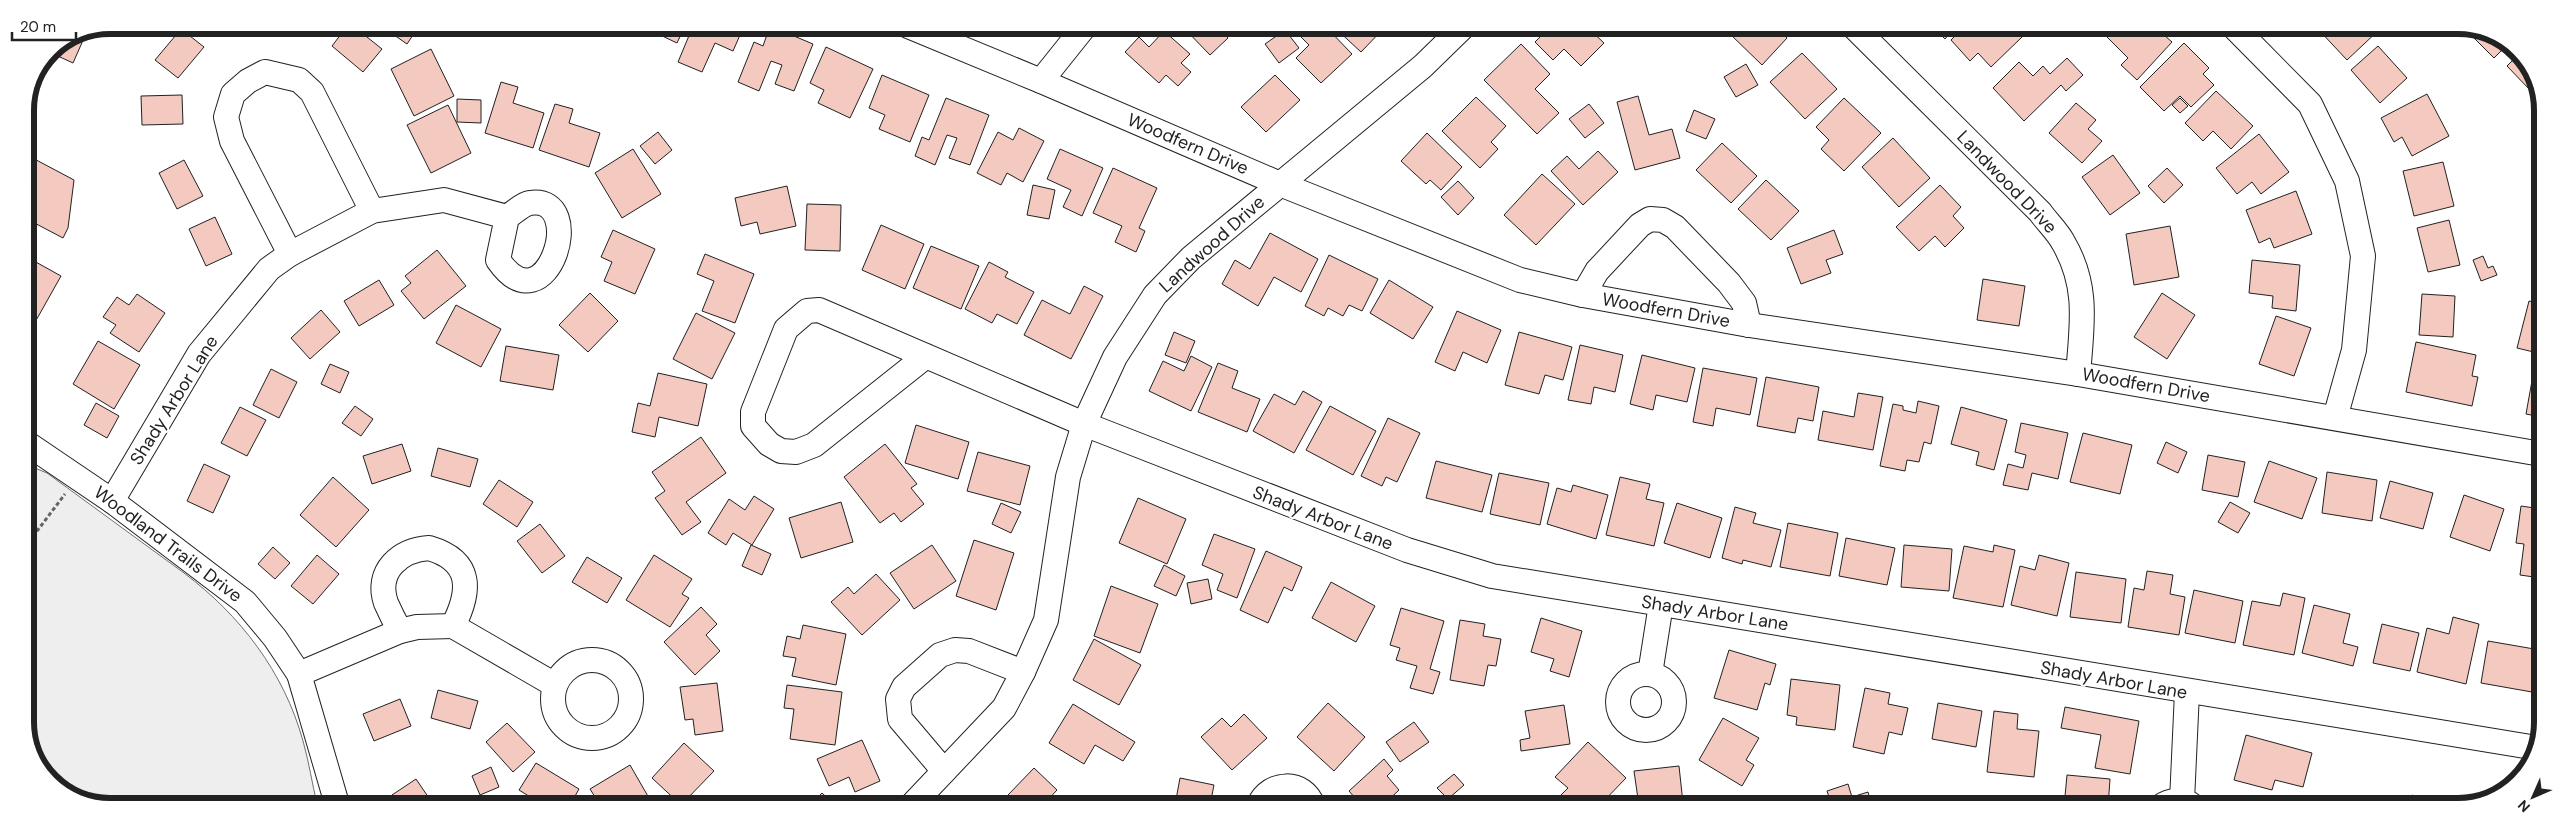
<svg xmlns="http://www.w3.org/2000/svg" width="2568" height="832" font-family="'DM Sans',sans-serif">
	<rect width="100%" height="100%" fill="#fff"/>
	<path fill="#eee" stroke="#6f6f6f" d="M25,464L47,473L184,573C240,615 284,672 303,741C309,762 312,783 317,804H88L43,774L25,728Z"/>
	<g fill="#f3c9c0" stroke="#222">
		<polygon points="284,25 323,25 320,36"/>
		<polygon points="348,25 352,25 382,49 363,72 332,46"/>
		<polygon points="390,25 419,25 419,26 407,44 387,30"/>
		<polygon points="662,26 685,26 677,43 658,34"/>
		<polygon points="693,26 744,26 733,51 715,43 702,72 678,62"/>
		<polygon points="770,26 813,44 794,91 775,84 782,65 771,61 759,91 738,82 754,42 763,46"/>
		<polygon points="1182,26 1216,26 1228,38 1210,55"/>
		<polygon points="1310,27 1318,35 1326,27 1352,54 1321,83 1296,58 1309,45 1300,36"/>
		<polygon points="1334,27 1385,27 1361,52"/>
		<polygon points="1546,27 1587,27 1604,43 1581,66 1564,49 1553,60 1535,42 1548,29"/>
		<polygon points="1735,27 1776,27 1787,38 1762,65 1729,33"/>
		<polygon points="1933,27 1955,27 1945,39"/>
		<polygon points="1964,27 2012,27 2022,37 1991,67 1978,53 1970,61 1951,40"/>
		<polygon points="2116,28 2156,28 2172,42 2137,80 2121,65 2128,58 2107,37"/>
		<polygon points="2317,28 2381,28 2347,60"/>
		<polygon points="2464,28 2480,28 2514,49 2512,51 2507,45 2494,58"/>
		<polygon points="88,29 73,63 49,52 78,31"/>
		<polygon points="181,29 204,47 178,78 155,60"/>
		<polygon points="1285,30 1299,48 1279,63 1265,44"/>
		<polygon points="1164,31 1190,54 1181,63 1191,72 1178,86 1166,75 1159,83 1125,52 1139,37 1149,47"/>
		<polygon points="2184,43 2209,68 2203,74 2214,85 2191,107 2180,96 2164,111 2140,87"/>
		<polygon points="1521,44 1550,74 1535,89 1559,113 1537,134 1484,80"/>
		<polygon points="2378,46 2407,78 2380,103 2351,70"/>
		<polygon points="826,47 873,69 850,118 818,103 824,90 810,83"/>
		<polygon points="431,49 454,96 414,116 391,69"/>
		<polygon points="1802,53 1837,89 1805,119 1770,82"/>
		<polygon points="2520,53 2535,84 2529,89 2507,66"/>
		<polygon points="2067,58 2083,75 2066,91 2061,85 2024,121 1993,88 2019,62 2033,76 2043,66 2050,74"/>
		<polygon points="1746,64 1758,85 1736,97 1724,77"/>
		<polygon points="882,75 929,95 910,142 879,129 885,115 869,108"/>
		<polygon points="1275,75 1300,100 1266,132 1241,107"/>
		<polygon points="501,82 518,87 513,103 544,113 533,148 485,133"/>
		<polygon points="2216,91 2253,126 2231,149 2213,131 2203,141 2185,123"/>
		<polygon points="2427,94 2449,136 2412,156 2402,137 2394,142 2381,118"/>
		<polygon points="182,95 183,124 142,125 141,96"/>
		<polygon points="1638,96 1649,135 1672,129 1680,158 1635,170 1617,102"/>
		<polygon points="1476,97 1506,126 1491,142 1498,149 1480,168 1442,131"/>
		<polygon points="946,98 989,115 970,165 949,158 957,138 947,135 935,165 915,156 922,137 929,140"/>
		<polygon points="1844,98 1881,133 1844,171 1821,149 1829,140 1816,127"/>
		<polygon points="2180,98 2188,106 2180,113 2172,105"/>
		<polygon points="457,99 481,100 481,123 457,122"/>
		<polygon points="2076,103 2096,120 2088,129 2102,141 2082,163 2049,133"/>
		<polygon points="555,104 573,109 569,123 600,133 589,167 539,150"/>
		<polygon points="1589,104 1604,123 1585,138 1569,119"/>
		<polygon points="448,105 471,153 431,173 407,125"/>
		<polygon points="1694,110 1715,119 1706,139 1686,131"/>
		<polygon points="1019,128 1044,141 1023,182 1007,173 1001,185 977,173 998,132 1013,140"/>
		<polygon points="658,132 672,150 655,164 640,146"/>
		<polygon points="1427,133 1462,167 1441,190 1430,180 1426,184 1401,161"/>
		<polygon points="2259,134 2289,172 2261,194 2252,182 2237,194 2216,168"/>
		<polygon points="1893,138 1930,178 1899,207 1862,167"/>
		<polygon points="1722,143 1757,176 1731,203 1696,170"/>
		<polygon points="633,149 661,194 622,218 595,173"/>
		<polygon points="1060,149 1103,168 1082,216 1063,207 1071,190 1047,179"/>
		<polygon points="1598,151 1618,172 1583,205 1551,171 1567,156 1579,169"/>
		<polygon points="25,154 74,180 68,228 63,238 25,218"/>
		<polygon points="2113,155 2140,193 2110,215 2082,177"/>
		<polygon points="184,160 203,196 177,209 159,173"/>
		<polygon points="2443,162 2454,206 2414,216 2403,171"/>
		<polygon points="1113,168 1157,188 1139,228 1145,231 1136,252 1115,242 1122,226 1093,213"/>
		<polygon points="2167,168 2183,185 2164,203 2148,186"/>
		<polygon points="1542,174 1575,204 1536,245 1504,215"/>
		<polygon points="1766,180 1799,211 1771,240 1738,209"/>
		<polygon points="1458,181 1474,198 1458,215 1441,197"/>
		<polygon points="1033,185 1055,190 1049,219 1027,215"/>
		<polygon points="1940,185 1961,207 1953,216 1964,228 1945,247 1935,236 1919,251 1896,227"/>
		<polygon points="787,186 796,226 760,234 757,222 741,226 735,198"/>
		<polygon points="2296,191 2312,234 2274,248 2270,238 2259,243 2246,210"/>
		<polygon points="807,204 841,205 840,251 805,250"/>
		<polygon points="215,217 232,254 206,266 189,229"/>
		<polygon points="2449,220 2460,265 2428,272 2417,228"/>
		<polygon points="881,225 924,244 905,289 862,270"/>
		<polygon points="2170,226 2179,277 2134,285 2126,234"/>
		<polygon points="613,230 655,249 635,294 604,281 612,262 601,257"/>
		<polygon points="1834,230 1843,254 1826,260 1831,273 1801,284 1787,248"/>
		<polygon points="1270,233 1318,259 1301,292 1274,277 1258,306 1222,284 1235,260 1250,269"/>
		<polygon points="931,246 979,266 961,309 913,288"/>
		<polygon points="437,250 466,286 424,319 401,291 411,283 405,276"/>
		<polygon points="2542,250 2542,299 2535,298"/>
		<polygon points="705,254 754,274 735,323 702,311 714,281 697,274"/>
		<polygon points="1329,255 1378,279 1362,311 1349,305 1343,316 1328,308 1324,316 1305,306"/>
		<polygon points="25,256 61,276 25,340"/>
		<polygon points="2483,256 2488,268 2493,266 2497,275 2481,281 2473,260"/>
		<polygon points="2252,260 2300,265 2296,311 2272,308 2273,296 2249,293"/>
		<polygon points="989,262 1008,272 1005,277 1034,292 1017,324 997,314 992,323 965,309"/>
		<polygon points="1983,279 2025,286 2019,326 1977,320"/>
		<polygon points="379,280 394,305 359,326 344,301"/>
		<polygon points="1389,280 1433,307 1413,339 1370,313"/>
		<polygon points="1084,286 1103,296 1071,359 1024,335 1042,300 1070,314"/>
		<polygon points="590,293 618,321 588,352 559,325"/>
		<polygon points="2162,293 2195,315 2167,359 2134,337"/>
		<polygon points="137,294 165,313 139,352 110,333 116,325 103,317 117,297 129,305"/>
		<polygon points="2422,294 2455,296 2453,337 2419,335"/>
		<polygon points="2529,301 2542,304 2542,354 2517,348"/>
		<polygon points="456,305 501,329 481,367 436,343"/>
		<polygon points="321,310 340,332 310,359 291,338"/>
		<polygon points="1457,311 1501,330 1487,363 1463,352 1455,371 1435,362"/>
		<polygon points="696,313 735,333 712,379 673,359"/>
		<polygon points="2276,316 2311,328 2294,376 2259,364"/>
		<polygon points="1174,332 1195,341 1186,363 1165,355"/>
		<polygon points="1519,332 1572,347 1563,380 1545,375 1539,394 1505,385"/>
		<polygon points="98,341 140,365 114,409 73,384"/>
		<polygon points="2416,342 2476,355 2472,376 2478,377 2472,406 2406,392"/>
		<polygon points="1580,345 1623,355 1615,392 1594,387 1591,404 1568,400"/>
		<polygon points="506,346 559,355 553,390 500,381"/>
		<polygon points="1642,355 1695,368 1687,402 1656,395 1653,410 1630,404"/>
		<polygon points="1191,356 1212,367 1191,411 1149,391 1163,361 1184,371"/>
		<polygon points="1218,363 1238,371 1232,388 1260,399 1247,432 1198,412"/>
		<polygon points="330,364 349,372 340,393 321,384"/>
		<polygon points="2535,364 2542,366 2541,417 2526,414"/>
		<polygon points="1703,368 1757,378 1750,415 1716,408 1713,426 1693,422"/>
		<polygon points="271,369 297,382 279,418 253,405"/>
		<polygon points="658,373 707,384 698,426 659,417 655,437 632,432 638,403 650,406"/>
		<polygon points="1766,377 1819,387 1813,421 1798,418 1795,433 1757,426"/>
		<polygon points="1303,391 1322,402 1294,453 1253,431 1274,394 1295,405"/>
		<polygon points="1858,393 1883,397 1873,450 1818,440 1823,411 1854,417"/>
		<polygon points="1918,401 1939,406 1931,444 1924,442 1919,462 1907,460 1905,471 1880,466 1893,404 1903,406 1903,410 1916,413"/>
		<polygon points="96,403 119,416 107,438 84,425"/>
		<polygon points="355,406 373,419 361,436 342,423"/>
		<polygon points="1330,406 1376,431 1353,475 1306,450"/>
		<polygon points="240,407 266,420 247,456 221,443"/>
		<polygon points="1961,407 2007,420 1994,470 1976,465 1979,452 1951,444"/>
		<polygon points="1388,418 1420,433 1397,482 1386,477 1382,486 1361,476"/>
		<polygon points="2021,423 2068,433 2058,479 2032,473 2028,490 2003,485 2008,464 2023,468 2026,455 2015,452"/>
		<polygon points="916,425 969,442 958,479 905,463"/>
		<polygon points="2083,433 2132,445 2120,494 2070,482"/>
		<polygon points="701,437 726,473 686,502 701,522 682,535 655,498 665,491 652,472"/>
		<polygon points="2166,442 2187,452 2178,473 2157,463"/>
		<polygon points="402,444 411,471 372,484 363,456"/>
		<polygon points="885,444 917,484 911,488 924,504 901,522 894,513 880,523 844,477"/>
		<polygon points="438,448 478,459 470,487 431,476"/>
		<polygon points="978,452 1030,466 1020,505 967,491"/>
		<polygon points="2208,455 2245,462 2238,497 2202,490"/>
		<polygon points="1436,461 1492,475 1482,512 1426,498"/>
		<polygon points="2269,461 2317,478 2302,519 2254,502"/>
		<polygon points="204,464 230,476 213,513 187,501"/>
		<polygon points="2327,472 2377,480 2372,521 2322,513"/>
		<polygon points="1499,473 1549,483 1540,525 1490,514"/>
		<polygon points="333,477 369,510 336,547 300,515"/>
		<polygon points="1620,477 1650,484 1646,499 1664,503 1654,546 1606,535"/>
		<polygon points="499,480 533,502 517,527 483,504"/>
		<polygon points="2390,481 2433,493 2423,529 2380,518"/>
		<polygon points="1573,485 1608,495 1596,539 1547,524 1557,488 1571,492"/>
		<polygon points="2464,495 2504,509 2490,551 2450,537"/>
		<polygon points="754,496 774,509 752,545 733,533 726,545 708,533 729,499 745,510"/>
		<polygon points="1138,498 1186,519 1167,564 1119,543"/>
		<polygon points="841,502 853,542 801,558 789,518"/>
		<polygon points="2230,502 2250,513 2238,533 2218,522"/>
		<polygon points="1001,503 1021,512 1011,533 992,524"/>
		<polygon points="1677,503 1722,518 1710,558 1664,543"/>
		<polygon points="2521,506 2541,509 2541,578 2520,575 2524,544 2516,543"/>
		<polygon points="1735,507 1756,513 1753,523 1781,530 1771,567 1743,560 1742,564 1722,558"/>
		<polygon points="1788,523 1838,533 1830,576 1780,567"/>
		<polygon points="540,524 565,556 542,573 517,541"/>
		<polygon points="1214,534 1255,549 1237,598 1217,590 1223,574 1202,565"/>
		<polygon points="1846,538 1895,548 1887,585 1839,576"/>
		<polygon points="974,540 1014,553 996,610 956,596"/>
		<polygon points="751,545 771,554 762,575 742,566"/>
		<polygon points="932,545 956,581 914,609 890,573"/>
		<polygon points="1904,545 1952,549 1949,591 1901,587"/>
		<polygon points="1994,545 2015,550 2003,607 1953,598 1964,546 1993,552"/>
		<polygon points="273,547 290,563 275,579 258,564"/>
		<polygon points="1266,551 1302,567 1292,591 1284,587 1268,623 1240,610"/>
		<polygon points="317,555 339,574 313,604 291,586"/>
		<polygon points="654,555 692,579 682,594 689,598 670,627 626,600"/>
		<polygon points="2039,555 2069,563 2057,616 2011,605 2020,566 2035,570"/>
		<polygon points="587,557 622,578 607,603 572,582"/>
		<polygon points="1164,565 1185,576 1176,596 1154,586"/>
		<polygon points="2147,571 2173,575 2170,594 2185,597 2179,635 2128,627 2134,588 2144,590"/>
		<polygon points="2076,572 2126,579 2121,623 2070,617"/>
		<polygon points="876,574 900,600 862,635 831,602 848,587 854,594"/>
		<polygon points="1208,579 1212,599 1191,604 1187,583"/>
		<polygon points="1331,582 1375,606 1356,642 1312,618"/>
		<polygon points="1111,586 1158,604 1140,653 1094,636"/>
		<polygon points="2194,590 2243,601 2235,643 2185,633"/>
		<polygon points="2283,593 2305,598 2294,655 2243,645 2252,601 2280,606"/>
		<polygon points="2314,605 2350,614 2343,643 2358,647 2353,666 2302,653"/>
		<polygon points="701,607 717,624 706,635 720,651 695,675 664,642"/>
		<polygon points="1401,608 1444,621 1430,669 1440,672 1433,694 1410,688 1417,666 1396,660 1400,648 1390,645"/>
		<polygon points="2453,617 2479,624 2466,684 2417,672 2427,628 2449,634"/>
		<polygon points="1541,618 1582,631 1569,677 1550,671 1554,659 1531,652"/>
		<polygon points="1460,620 1485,624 1483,636 1501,639 1496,666 1488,665 1484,686 1450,680"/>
		<polygon points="2382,624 2419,633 2410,671 2373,663"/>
		<polygon points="803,625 846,634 836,685 792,676 796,658 783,656 787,636 800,639"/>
		<polygon points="1094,639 1141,665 1119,705 1073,680"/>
		<polygon points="2488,641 2540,650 2532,692 2481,683"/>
		<polygon points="1729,650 1776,664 1770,685 1765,683 1757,710 1714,698"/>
		<polygon points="1791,679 1840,685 1835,730 1796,725 1797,717 1787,715"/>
		<polygon points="717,683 723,731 695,735 693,719 685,720 680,687"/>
		<polygon points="787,685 842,692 835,745 790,739 794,709 784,708"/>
		<polygon points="1865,688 1890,693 1888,704 1908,708 1902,735 1889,732 1884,754 1853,747"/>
		<polygon points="438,690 478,701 470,729 431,718"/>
		<polygon points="400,699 411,726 374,741 363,714"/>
		<polygon points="1328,703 1365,737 1334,771 1297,737"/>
		<polygon points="1938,703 1982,711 1976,747 1932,739"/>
		<polygon points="1073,704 1135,742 1123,761 1095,745 1084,764 1049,743"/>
		<polygon points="1564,705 1570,744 1521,751 1520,740 1530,738 1525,711"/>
		<polygon points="2065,707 2139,721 2130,774 2095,768 2101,735 2061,728"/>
		<polygon points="1994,711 2018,714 2017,729 2039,731 2034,777 1987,772"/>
		<polygon points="1244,714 1267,738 1232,770 1201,737 1222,718 1231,727"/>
		<polygon points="1723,718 1759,738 1746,760 1754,765 1742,786 1699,760"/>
		<polygon points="1414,722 1429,742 1400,762 1386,742"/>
		<polygon points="507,723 535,752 513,772 486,742"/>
		<polygon points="2246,735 2312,753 2303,787 2275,780 2272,790 2234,780"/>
		<polygon points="862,740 880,781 855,792 849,777 829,786 817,759"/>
		<polygon points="1588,742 1626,778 1599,806 1572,806 1561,795 1568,788 1555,777"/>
		<polygon points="684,743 714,771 681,805 652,778"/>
		<polygon points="1384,759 1393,770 1387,776 1399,790 1382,806 1362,806 1349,791"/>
		<polygon points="536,763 579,789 570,805 543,805 519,790"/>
		<polygon points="630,765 653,805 600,805 590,789"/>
		<polygon points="1679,766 1683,803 1639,806 1634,771"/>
		<polygon points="491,767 499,787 480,795 472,776"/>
		<polygon points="1034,768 1057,790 1043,805 1019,805 1008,795"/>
		<polygon points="1454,774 1464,785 1448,799 1437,788"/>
		<polygon points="2067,775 2110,779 2108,807 2064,807"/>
		<polygon points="1180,778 1214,785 1210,805 1175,805"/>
		<polygon points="416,779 433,804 399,804 392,795"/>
		<polygon points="1848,784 1852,797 1868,792 1872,806 1832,806 1827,791"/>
		<polygon points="822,793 835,805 810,805"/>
		<polygon points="2412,795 2438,807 2406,807"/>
		<polygon points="770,797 777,805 762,805"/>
		<polygon points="1702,801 1704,806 1689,806"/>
	</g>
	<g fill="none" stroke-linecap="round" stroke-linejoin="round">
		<defs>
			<g id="minor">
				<polyline points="908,26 1041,81 1280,184 1520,280 1583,295 1749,325 2078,374 2541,454"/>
				<path d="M1854,27L2040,212C2047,222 2057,231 2063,242C2089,286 2082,325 2078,374"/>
				<polyline points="2235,28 2310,104 2347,181 2363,256 2354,350 2335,418"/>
				<polyline points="1041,81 1085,26"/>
				<polyline points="290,254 232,141 226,117 233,94 248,81 265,72 299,80 312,92 372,211"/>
				<polyline points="1583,295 1597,271 1640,225 1650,219 1663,220 1675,227 1729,283 1744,303 1749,325"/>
				<polyline points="926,356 814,445 796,452 781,451 769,444 753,426 753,412 786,329 807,311 819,310 1084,424 1407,550 1492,576 2537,748"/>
				<polyline points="25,442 112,501 245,602 275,638 299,674 337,804"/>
				<path d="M112,501L199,354L269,269L290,254L372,211L444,200L507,217C514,213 522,204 530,203C589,194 547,331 498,260L507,217"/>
				<path d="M429,548C473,561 471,591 453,626L417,627L400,631C395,622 390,612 386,603C375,571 400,550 429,548Z"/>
				<polyline points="453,626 555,685"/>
				<circle cx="592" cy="699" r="39"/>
				<circle cx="1646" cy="702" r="28"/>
				<polyline points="299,674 400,631"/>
				<polyline points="1650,674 1661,604"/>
				<polyline points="944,771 900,719 898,699 904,687 940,655 955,650 969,651 1023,672"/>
				<polyline points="2182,801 2187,692"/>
				<polyline points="912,805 1004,708 1023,672 1046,620 1068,477 1084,424 1115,357 1155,295 1191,258 1423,66 1463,27"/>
				<path d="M1259,805C1269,781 1304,779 1313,806"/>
				<path d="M2160,807C2170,799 2184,798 2194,807"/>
			</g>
		</defs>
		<use href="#minor" stroke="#222" stroke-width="26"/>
		<polyline stroke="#646464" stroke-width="3" stroke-dasharray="4 2.5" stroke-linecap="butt" points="25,547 65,494"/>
		<use href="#minor" stroke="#fff" stroke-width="24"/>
	</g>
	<g text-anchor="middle" stroke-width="4" stroke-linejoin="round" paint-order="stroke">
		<g font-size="18" fill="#222" stroke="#fff">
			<text transform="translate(1188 144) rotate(23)" y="6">Woodfern Drive</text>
			<text transform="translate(2007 182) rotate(46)" y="6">Landwood Drive</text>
			<text transform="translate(1212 244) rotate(-42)" y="6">Landwood Drive</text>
			<text transform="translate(1666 310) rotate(10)" y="6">Woodfern Drive</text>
			<text transform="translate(2146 385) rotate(10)" y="6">Woodfern Drive</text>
			<text transform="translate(174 400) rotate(-58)" y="6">Shady Arbor Lane</text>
			<text transform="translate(1323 518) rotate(21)" y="6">Shady Arbor Lane</text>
			<text transform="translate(168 544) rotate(37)" y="6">Woodland Trails Drive</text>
			<text transform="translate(1715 613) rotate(9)" y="6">Shady Arbor Lane</text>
			<text transform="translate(2114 680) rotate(10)" y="6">Shady Arbor Lane</text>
		</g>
	</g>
	<path d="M0 0H2568V832H0ZM110 34H2458A76 76 0 0 1 2534 110V722A76 76 0 0 1 2458 798H110A76 76 0 0 1 34 722V110A76 76 0 0 1 110 34Z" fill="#fff" fill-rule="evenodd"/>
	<path fill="none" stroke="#222" stroke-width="6" d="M110 34H2458A76 76 0 0 1 2534 110V722A76 76 0 0 1 2458 798H110A76 76 0 0 1 34 722V110A76 76 0 0 1 110 34Z"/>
	<g transform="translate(2533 797) rotate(225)" stroke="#ffffff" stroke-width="4" paint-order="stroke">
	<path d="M0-4L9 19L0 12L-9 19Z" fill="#222222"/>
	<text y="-8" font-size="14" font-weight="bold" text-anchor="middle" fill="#222222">N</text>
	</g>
	<path d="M12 32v8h64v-8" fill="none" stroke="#222222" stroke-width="2.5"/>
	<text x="20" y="32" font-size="15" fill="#222222" stroke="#ffffff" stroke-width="4" paint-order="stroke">20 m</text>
</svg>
